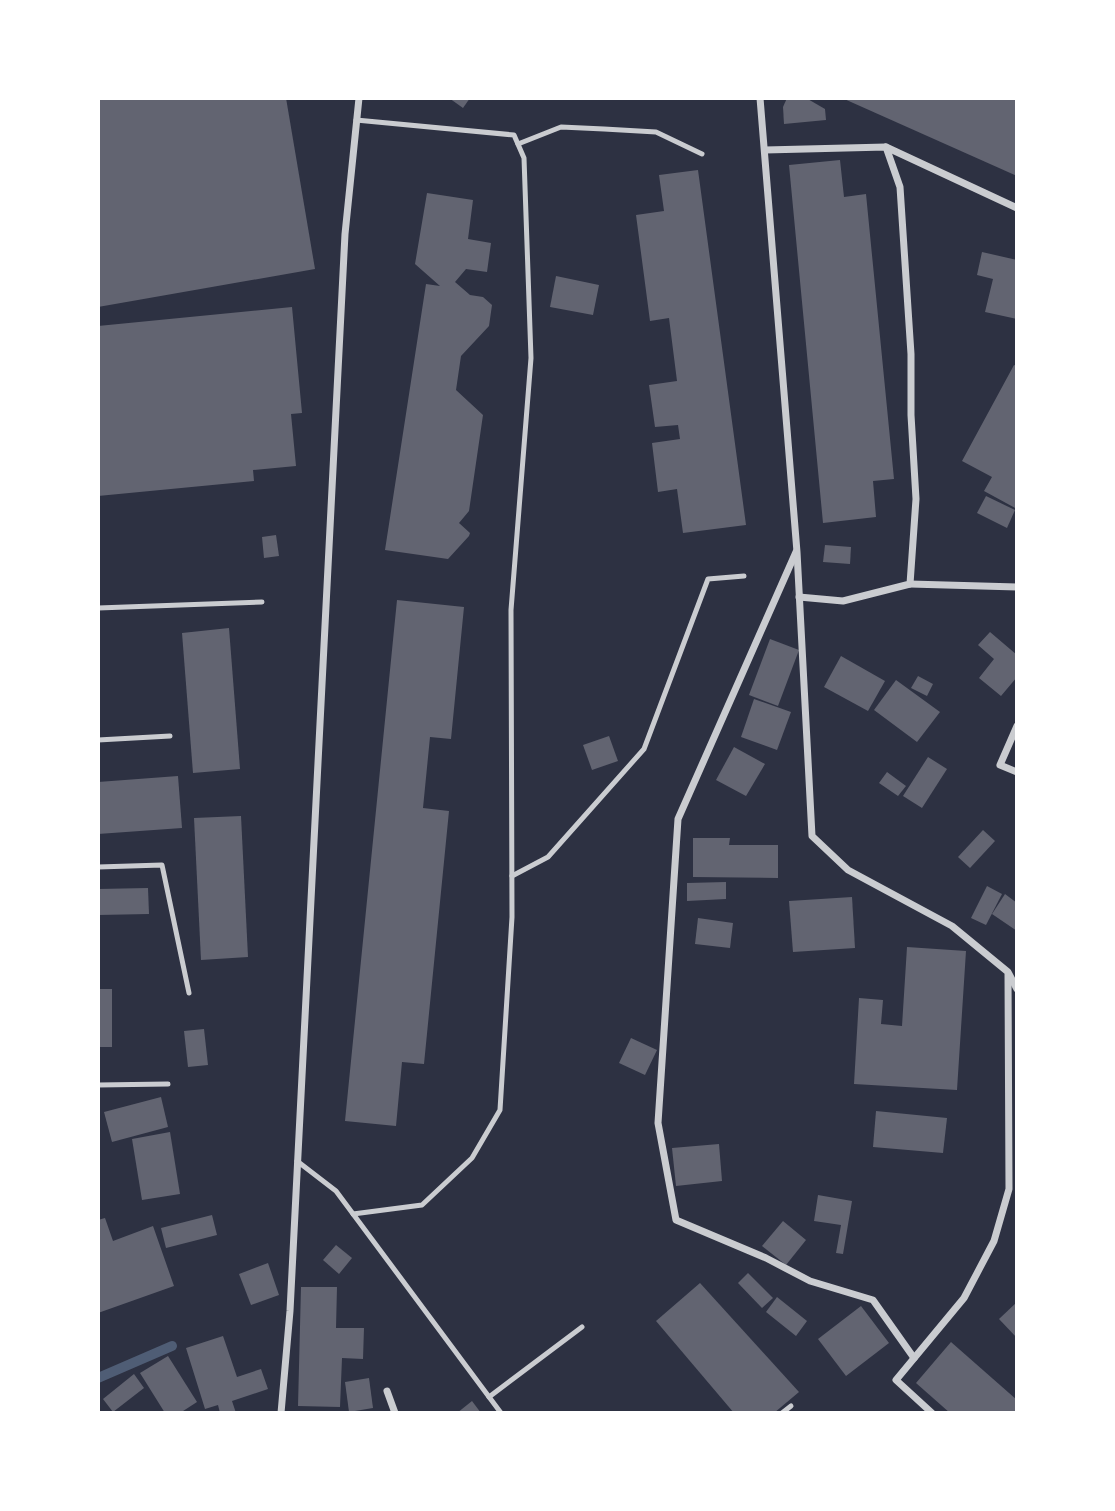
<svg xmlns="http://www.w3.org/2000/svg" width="1115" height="1511" font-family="'Open Sans',sans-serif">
	<rect width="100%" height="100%" fill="#2d3142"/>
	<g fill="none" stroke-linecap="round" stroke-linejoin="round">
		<polyline stroke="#4f5d75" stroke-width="10" points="98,1378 172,1346"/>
	</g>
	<g fill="#626471">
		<polygon points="98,98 286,98 315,269 98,307"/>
		<polygon points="449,98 470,98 463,108"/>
		<polygon points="787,98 806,98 825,109 826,120 784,124 783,107"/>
		<polygon points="842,98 1017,98 1017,176"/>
		<polygon points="840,160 844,197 866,194 894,479 873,481 876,517 823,523 789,165"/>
		<polygon points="698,170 746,525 683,533 677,489 658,492 652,443 680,439 678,425 655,427 649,385 677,381 669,318 650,321 636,215 664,211 659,175"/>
		<polygon points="427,193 473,200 468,239 491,243 487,272 466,269 455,282 470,295 483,297 492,305 489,326 461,356 456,390 483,415 469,511 459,523 470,533 469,536 448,559 385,550 426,284 440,286 415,264"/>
		<polygon points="982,252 1017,260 1017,319 985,312 993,279 977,275"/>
		<polygon points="556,276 599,285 593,315 550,307"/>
		<polygon points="292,307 302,413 291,414 296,466 253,470 254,481 98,496 98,326"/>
		<polygon points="1014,365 1017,366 1017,509 984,491 992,477 962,461"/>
		<polygon points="986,496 1015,510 1007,528 977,513"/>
		<polygon points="276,535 279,556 264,558 262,537"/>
		<polygon points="825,545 851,547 850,564 823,562"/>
		<polygon points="397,600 464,607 451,739 430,737 423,808 449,811 424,1064 402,1062 396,1126 345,1121"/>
		<polygon points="229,628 240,769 193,773 182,633"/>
		<polygon points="990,632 1017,655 1017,677 1001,696 979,678 994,659 978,645"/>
		<polygon points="770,639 799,650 778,706 749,695"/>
		<polygon points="841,656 885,681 868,711 824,687"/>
		<polygon points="918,676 933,684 927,696 911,688"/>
		<polygon points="896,680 940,712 917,742 874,710"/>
		<polygon points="754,699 791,712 777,750 741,737"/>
		<polygon points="609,736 618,761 592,770 583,745"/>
		<polygon points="734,747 765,764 746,796 716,780"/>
		<polygon points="928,757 947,769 922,808 903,796"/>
		<polygon points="887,772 906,786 898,796 879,783"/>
		<polygon points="178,776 182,828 98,834 98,782"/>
		<polygon points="241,816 248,957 201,960 194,818"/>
		<polygon points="983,830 995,841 970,868 958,857"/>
		<polygon points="693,838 730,838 729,845 778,845 778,878 693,877"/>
		<polygon points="726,882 726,899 687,901 687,883"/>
		<polygon points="987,886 1002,894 986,925 971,918"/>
		<polygon points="148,888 149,914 98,915 98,889"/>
		<polygon points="1005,894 1017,903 1017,931 992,914"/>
		<polygon points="852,897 855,948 793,952 789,901"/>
		<polygon points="698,918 733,923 730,948 695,944"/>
		<polygon points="907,947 966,951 957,1090 854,1084 859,998 883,1000 881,1024 902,1026"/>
		<rect x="98" y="989" width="14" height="58"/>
		<polygon points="204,1029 208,1065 188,1067 184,1031"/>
		<polygon points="631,1038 657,1050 645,1075 619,1063"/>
		<polygon points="161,1097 168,1127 112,1142 104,1112"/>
		<polygon points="876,1111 947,1118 943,1153 873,1147"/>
		<polygon points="170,1132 180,1194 142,1200 132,1139"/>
		<polygon points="719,1144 722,1181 676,1186 672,1148"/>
		<polygon points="818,1195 852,1201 843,1254 836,1253 841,1225 814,1221"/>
		<polygon points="212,1215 217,1235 166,1248 161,1228"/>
		<polygon points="105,1218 113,1241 153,1226 174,1286 98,1313 98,1220"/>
		<polygon points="783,1221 806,1240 786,1265 762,1246"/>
		<polygon points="336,1245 352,1258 339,1274 323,1260"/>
		<polygon points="268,1263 279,1295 251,1305 239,1274"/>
		<polygon points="748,1273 773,1298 762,1308 738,1283"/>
		<polygon points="700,1283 799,1392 774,1413 734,1413 656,1321"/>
		<polygon points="301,1287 337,1287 336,1328 364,1328 363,1359 342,1358 340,1407 298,1406"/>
		<polygon points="777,1297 807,1321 796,1336 766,1312"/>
		<polygon points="1017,1302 1017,1338 999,1319"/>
		<polygon points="861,1306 889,1343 846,1376 818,1339"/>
		<polygon points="223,1336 237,1377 261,1369 268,1389 232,1401 236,1413 220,1413 218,1405 205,1409 186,1348"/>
		<polygon points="951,1342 1017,1400 1017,1413 950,1413 916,1383"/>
		<polygon points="168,1356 197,1402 180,1413 165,1413 140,1373"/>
		<polygon points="134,1374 144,1388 113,1412 103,1399"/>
		<polygon points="369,1378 373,1408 349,1412 345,1382"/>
		<polygon points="472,1401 481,1413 457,1413"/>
	</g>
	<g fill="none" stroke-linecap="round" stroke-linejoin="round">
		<g stroke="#caccd0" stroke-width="5">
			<polyline points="518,144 561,127 604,129 656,132 702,154"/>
			<polyline points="98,608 262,602"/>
			<polyline points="98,740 170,736"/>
			<polyline points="98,867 162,865 189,993"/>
			<polyline points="512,876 548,857 644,749 708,579 744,576"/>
			<polyline points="98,1085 168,1084"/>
			<polyline points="297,1161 336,1191 501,1413"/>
			<polyline points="353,1214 422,1205 472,1158 500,1110 512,917 511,610 531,358 524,158 514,135 356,120"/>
			<polyline points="489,1397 582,1327"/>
			<polyline points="782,1413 791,1406"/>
		</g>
		<g stroke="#caccd0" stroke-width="7">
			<polyline points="760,98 797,552 812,836 848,870 952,926 1008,972 1009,1189 994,1241 964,1298 896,1380 932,1413"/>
			<polyline points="886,147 1017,208"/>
			<polyline points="765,150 886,147 900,187 911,354 911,415 916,499 910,584 843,601 799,597"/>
			<polyline points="796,552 678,819 658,1123 676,1220 766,1258 810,1281 873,1300 914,1358"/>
			<polyline points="910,584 1017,587"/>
			<polyline points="1017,726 1000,765 1017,772"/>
			<polyline points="1009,974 1017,989"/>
			<polyline points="387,1391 395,1413"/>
			<polyline points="281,1413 290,1311 345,234 359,98"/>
		</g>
	</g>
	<rect width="1115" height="1511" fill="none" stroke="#ffffff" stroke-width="200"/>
</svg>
